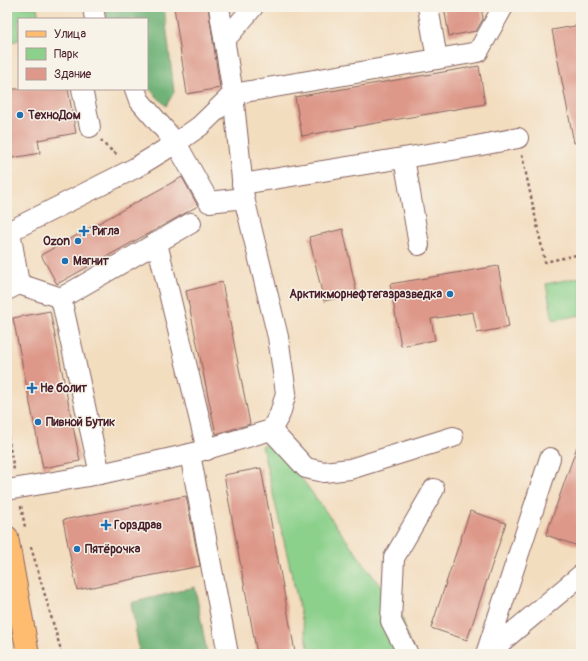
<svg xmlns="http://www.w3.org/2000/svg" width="588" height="661" font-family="Pangolin,sans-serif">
	<rect width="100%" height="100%" fill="#f7f3e8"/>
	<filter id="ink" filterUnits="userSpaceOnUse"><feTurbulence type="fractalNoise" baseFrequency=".025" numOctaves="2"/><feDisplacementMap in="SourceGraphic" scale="8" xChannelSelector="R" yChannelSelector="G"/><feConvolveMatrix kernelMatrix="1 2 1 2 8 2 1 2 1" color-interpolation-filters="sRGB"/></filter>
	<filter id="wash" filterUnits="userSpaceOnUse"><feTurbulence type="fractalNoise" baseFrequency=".012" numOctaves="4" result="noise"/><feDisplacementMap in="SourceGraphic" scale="16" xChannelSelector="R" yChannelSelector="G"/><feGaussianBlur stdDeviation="0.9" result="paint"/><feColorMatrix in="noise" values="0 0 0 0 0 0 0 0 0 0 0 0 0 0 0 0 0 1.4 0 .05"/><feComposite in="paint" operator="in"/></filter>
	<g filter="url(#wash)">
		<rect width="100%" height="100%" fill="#f3ddbf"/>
		<g fill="#8bd08b" stroke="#6a785b">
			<polygon points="7,7 37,7 39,19 19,19 19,40 7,43"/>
			<polygon points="581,277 581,315 553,320 546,284"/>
			<polygon points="275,442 378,583 398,601 412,654 310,654 262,446"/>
		</g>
		<g fill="#70b277" stroke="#5d6851">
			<polygon points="105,7 164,7 174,92 166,106 147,86 147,19 107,19"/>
			<polygon points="195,587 207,654 135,654 139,649 131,603"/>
		</g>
		<g id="blocks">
			<g fill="#dd9889">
				<polygon points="174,7 208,7 220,88 187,94"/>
				<polygon points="444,7 481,7 483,19 476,31 449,36"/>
				<polygon points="581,25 581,142 574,143 552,30"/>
				<polygon points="479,66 485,104 302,136 295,97"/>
				<polygon points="7,89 68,89 76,133 38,140 40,153 7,159"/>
				<polygon points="182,177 198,206 57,284 41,255"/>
				<polygon points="343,229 357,294 324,301 309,237"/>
				<polygon points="498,266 509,327 477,333 473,312 431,319 435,340 401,346 390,284"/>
				<polygon points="222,282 250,424 216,434 186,291"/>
				<polygon points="50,311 80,461 43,468 13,318"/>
				<polygon points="579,441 581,441 581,547 546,535"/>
				<polygon points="261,468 295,652 285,654 257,654 224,475"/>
				<polygon points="186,496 200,566 77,590 63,520"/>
				<polygon points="470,511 506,523 467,640 431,628"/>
			</g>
		</g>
	</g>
	<g filter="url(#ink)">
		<use href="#blocks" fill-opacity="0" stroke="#85625f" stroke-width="1"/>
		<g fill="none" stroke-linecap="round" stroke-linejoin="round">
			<defs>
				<g id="minor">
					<polyline points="93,7 95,19"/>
					<polyline points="428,7 437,59"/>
					<polyline points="225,40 253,7"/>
					<polyline points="82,89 90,127"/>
					<polyline points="404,158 419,245"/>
					<polyline points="242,184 471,147 518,138"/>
					<polyline points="244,198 233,94 478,52 503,7"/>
					<polyline points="157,243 207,450"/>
					<polyline points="19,284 10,231 135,168 176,143 200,126 233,94 219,7"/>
					<polyline points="7,290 19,284 61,298 191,223"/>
					<polyline points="61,298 100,474"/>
					<polyline points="271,430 306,468 324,472 350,469 453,437"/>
					<polyline points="190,454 228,654"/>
					<polyline points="7,490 100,474 190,454 271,430 280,414 286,393 278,337 244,198 209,202 176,143 139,100 135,89"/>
					<polyline points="408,654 391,621 394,558 434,489"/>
					<polyline points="486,654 550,458"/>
					<polyline points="487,654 581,575"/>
				</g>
				<polyline id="major" points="7,537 28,654"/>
			</defs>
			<use href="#minor" stroke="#85625f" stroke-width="22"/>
			<use href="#major" stroke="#85625f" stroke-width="24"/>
			<g stroke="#85625f" stroke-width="2.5" stroke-dasharray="3 3" stroke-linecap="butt">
				<polyline points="101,140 107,147 118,155"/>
				<polyline points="522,155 545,262 581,254"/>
				<polyline points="7,431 14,470"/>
				<polyline points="21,506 25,527"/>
				<polyline points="31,547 62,654"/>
			</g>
			<use href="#minor" stroke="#fff" stroke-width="20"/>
			<use href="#major" stroke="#febc70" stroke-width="22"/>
		</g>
	</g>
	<g fill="#1f6fb2" stroke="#f7f3e8" stroke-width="1.5">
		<circle cx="20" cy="115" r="4"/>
		<path d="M82 225h4v4h4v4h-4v4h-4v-4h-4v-4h4z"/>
		<circle cx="78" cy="241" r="4"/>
		<circle cx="65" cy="261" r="4"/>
		<circle cx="450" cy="294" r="4"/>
		<path d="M30 382h4v4h4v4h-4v4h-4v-4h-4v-4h4z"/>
		<circle cx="38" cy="422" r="4"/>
		<path d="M104 519h4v4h4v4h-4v4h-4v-4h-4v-4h4z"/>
		<circle cx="77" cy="549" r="4"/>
	</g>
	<g text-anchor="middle" stroke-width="3" stroke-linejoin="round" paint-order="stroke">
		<g font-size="12" font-weight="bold" fill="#4a1f2b" stroke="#f7f3e8" text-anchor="start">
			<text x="28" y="119">ТехноДом</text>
			<text x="92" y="235">Ригла</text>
			<text x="70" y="245" text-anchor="end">Ozon</text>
			<text x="73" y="265">Магнит</text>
			<text x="442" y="298" text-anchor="end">Арктикморнефтегазразведка</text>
			<text x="40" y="392">Не болит</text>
			<text x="46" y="426">Пивной Бутик</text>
			<text x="114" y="529">Горздрав</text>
			<text x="85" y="553">Пятёрочка</text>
		</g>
	</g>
	<rect width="588" height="661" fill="none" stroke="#f7f3e8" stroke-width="24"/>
	<rect x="18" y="18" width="130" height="72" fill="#f7f3e8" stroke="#b29e9c"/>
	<rect x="26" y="31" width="20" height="6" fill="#febc70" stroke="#b29e9c"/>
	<text x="54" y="38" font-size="12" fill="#4a1f2b">Улица</text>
	<rect x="26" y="48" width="20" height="12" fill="#8bd08b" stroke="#b29e9c"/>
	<text x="54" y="58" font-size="12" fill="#4a1f2b">Парк</text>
	<rect x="26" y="68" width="20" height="12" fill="#dd9889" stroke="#b29e9c"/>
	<text x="54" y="78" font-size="12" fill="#4a1f2b">Здание</text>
</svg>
